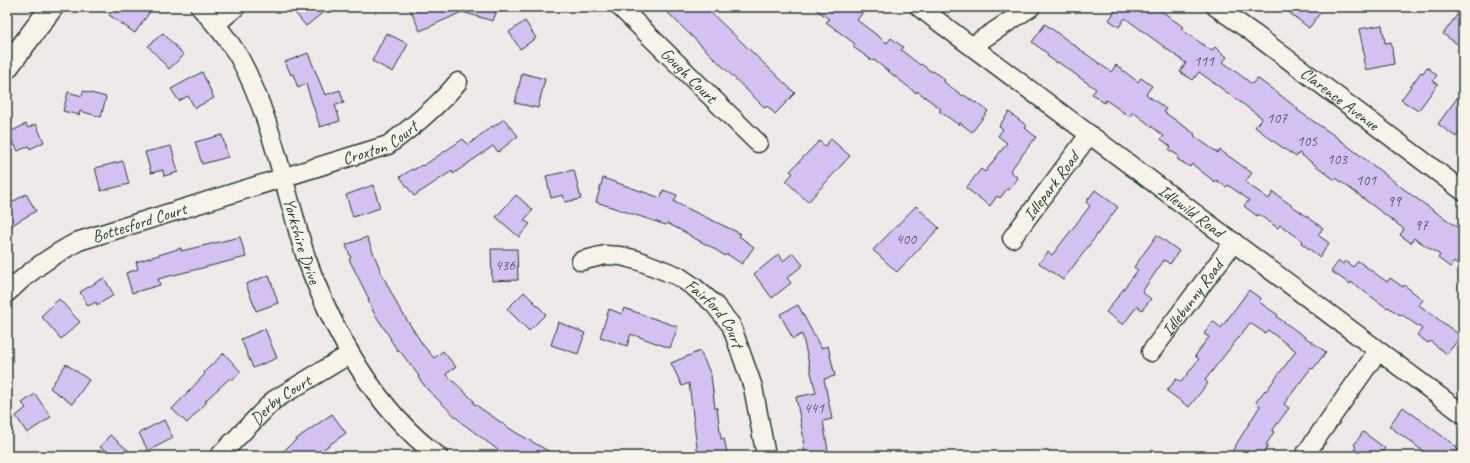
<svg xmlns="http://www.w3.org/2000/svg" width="1470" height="463" font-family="Caveat,sans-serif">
	<rect width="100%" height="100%" fill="#f0e9ea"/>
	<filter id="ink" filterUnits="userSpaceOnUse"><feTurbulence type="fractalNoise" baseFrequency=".025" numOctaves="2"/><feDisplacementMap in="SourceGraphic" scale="8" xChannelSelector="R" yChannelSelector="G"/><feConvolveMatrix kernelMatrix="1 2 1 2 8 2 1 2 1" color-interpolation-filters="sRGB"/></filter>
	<g filter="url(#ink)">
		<g fill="#d4c1f1" stroke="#1f3d34">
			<polygon points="115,7 140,7 149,13 135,33 109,15"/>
			<polygon points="290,7 330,7 306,26"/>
			<polygon points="409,7 498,7 493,21 462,12 420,31"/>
			<polygon points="662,7 705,7 795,93 775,114 767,106 765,108"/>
			<polygon points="813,7 867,7 857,20 887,43 891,38 903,47 901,50 920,65 921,64 932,72 933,71 945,80 944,82 963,96 964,95 975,103 976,102 988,111 972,132 960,123 959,125 939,111 941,109 917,91 916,93 874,60 873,61 853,47 855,44 826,22 829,19"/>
			<polygon points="1110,7 1156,7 1183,27 1181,29 1212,51 1215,47 1227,57 1223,62 1252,84 1257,78 1284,98 1298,109 1297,110 1335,136 1413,196 1463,231 1463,269 1454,262 1450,267 1438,258 1440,255 1414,238 1411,243 1400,235 1404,229 1336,178 1335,180 1299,153 1296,157 1276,143 1255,127 1262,118 1199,72 1193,80 1180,72 1186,63 1125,18 1119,27 1109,20 1115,11"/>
			<polygon points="1282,7 1313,7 1320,13 1309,28"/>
			<polygon points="1463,7 1463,48 1443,34"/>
			<polygon points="525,21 536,38 520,49 509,32"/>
			<polygon points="1045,24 1111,72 1116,65 1138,82 1141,78 1152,86 1146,94 1166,109 1164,112 1195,134 1194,136 1218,153 1220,150 1252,173 1245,182 1269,199 1273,192 1323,228 1318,235 1329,243 1320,257 1301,243 1303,241 1280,225 1278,228 1258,214 1257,216 1244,206 1249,200 1228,185 1226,187 1216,180 1215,182 1192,164 1190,167 1177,159 1179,156 1169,150 1171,147 1161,139 1164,136 1133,112 1130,117 1106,100 1104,103 1092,94 1096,89 1058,62 1057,63 1047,56 1048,54 1032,42"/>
			<polygon points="1382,25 1385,43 1391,42 1394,64 1366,70 1363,59 1365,58 1359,29"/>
			<polygon points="163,33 184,55 169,69 148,46"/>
			<polygon points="386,33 408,44 393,72 372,61"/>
			<polygon points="308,53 325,95 340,90 344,103 335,105 340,121 320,127 306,84 298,88 293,74 291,75 285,62"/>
			<polygon points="1427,67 1437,75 1433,81 1438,84 1418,111 1401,100 1421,72 1423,73"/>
			<polygon points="202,72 214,98 195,108 188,96 179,101 171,89"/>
			<polygon points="522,73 545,79 538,108 515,103"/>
			<polygon points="1463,90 1463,128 1456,137 1438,124"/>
			<polygon points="83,91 106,97 101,117 80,111 79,115 63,111 68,92 82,96"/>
			<polygon points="1009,112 1027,126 1025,128 1036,137 1010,171 1018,178 1009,190 1007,189 1000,198 997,196 990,206 966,188 981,169 985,172 1007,143 998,136 1003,129 999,126"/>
			<polygon points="504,119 518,136 498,152 493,146 453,174 452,171 414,196 400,177 412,169 413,170 422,165 423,166 463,139 468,145 492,126 493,127"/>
			<polygon points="26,124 28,128 36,124 44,142 30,149 29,146 18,151 8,133"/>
			<polygon points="222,135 228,157 202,164 195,142"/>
			<polygon points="831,139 850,156 808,202 786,181 793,173 790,171 819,141 825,146"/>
			<polygon points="171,146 178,172 164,176 163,170 151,173 145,152"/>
			<polygon points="123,161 129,184 101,191 95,168"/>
			<polygon points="574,170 581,199 565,202 563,195 551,198 546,176"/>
			<polygon points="603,178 661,198 663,190 677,195 674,202 741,234 739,236 754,247 742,264 727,254 725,256 713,248 690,236 690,235 667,223 666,225 596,202"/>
			<polygon points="373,185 380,208 353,217 346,195"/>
			<polygon points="1095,190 1118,207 1063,280 1039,263 1048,252 1052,255 1066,237 1090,206 1086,202"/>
			<polygon points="26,194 36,211 12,225 7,217 7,205"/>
			<polygon points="516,195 533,210 524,220 530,224 519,237 496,217"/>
			<polygon points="916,206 939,228 897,272 873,250"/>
			<polygon points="1157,235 1179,251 1170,264 1164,260 1142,292 1151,299 1142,310 1137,306 1123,325 1106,312 1138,270 1134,267"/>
			<polygon points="240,237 246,257 158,279 160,285 132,293 126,273 138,269 136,262 181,248 181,251"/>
			<polygon points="367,237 381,272 398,306 423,345 434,358 443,351 456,367 446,374 474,401 473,403 515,432 557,456 506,456 462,423 427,389 418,377 419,376 399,350 398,351 390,339 391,339 374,313 368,300 369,299 349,259 351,258 346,245"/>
			<polygon points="491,249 517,249 518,280 492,281"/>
			<polygon points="793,253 803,265 787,278 791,283 772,298 754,274 779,254 783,261"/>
			<polygon points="1339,261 1343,264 1345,261 1353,267 1358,261 1387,282 1390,278 1403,287 1404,285 1423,300 1419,305 1461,336 1447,354 1430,341 1428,343 1417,335 1422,329 1401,314 1400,315 1388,307 1387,308 1351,282 1350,284 1331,271"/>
			<polygon points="269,275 278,303 256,311 246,284"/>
			<polygon points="104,278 114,295 97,305 96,302 88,306 80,292"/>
			<polygon points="1249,290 1261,299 1259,302 1278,315 1277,317 1326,352 1313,369 1311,368 1284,404 1289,408 1272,431 1274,432 1266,445 1268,446 1262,456 1229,456 1260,406 1256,402 1265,390 1266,391 1296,351 1268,330 1265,333 1250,323 1205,380 1208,383 1189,407 1167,391 1176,379 1181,382 1199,359 1195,356 1209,337 1204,334 1213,321 1221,328"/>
			<polygon points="524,292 546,314 529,331 507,309"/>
			<polygon points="59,299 80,322 61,339 41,316"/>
			<polygon points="798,305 821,348 828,346 835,376 824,379 832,419 823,421 829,456 805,456 803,440 804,440 796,397 816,393 802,334 793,339 780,314"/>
			<polygon points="624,308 678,327 670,348 631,334 627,346 600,337 609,309 622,314"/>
			<polygon points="558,322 585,333 578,354 551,345"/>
			<polygon points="265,329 277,358 253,368 241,339"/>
			<polygon points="700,351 711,375 715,408 717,408 721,439 724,438 727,453 720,454 720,456 698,456 689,383 682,386 671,363"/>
			<polygon points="224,353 241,372 232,380 230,378 205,401 207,402 187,423 172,409 205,374 204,372"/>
			<polygon points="66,364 89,380 72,404 50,388"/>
			<polygon points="35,394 51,417 27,433 16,416 26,408 22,403"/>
			<polygon points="1403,407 1457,447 1456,448 1463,454 1463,456 1430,456 1389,426"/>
			<polygon points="332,414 346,433 314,456 278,456 299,437"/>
			<polygon points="164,420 173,438 148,451 139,433"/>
			<polygon points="1363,432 1385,448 1379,456 1350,456 1356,447 1354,445"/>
			<polygon points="110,435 135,456 112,456 100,447"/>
		</g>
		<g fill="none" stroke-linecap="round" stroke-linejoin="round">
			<defs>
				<g id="minor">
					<path id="s1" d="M200,7C214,22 228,39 239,57C263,100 277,155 290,202C296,221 300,241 307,260C333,332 376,410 438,456"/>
					<path id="s2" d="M620,7L758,143"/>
					<path id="s3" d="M919,7L1463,414"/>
					<path id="s4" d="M1216,7L1253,33L1463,191"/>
					<polyline points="216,24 236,7"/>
					<polyline points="972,46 1031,7"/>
					<path id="s5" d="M1012,238L1089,135"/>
					<path id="s6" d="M581,261L605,255L621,256L637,260L678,276L694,287L714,304L731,325L753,387L766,456"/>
					<path id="s7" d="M7,293C29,271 52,255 79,241L388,145C414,126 438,106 458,82"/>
					<path id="s8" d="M1151,352L1234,242"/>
					<path id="s9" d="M219,456L274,400L350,354"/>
					<polyline points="1304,456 1378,351"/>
				</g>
				<polyline id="secondary" points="7,67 52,7"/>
			</defs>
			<use href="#minor" stroke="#1f3d34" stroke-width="21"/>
			<use href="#secondary" stroke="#1f3d34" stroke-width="25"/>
			<use href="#minor" stroke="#f7f3e8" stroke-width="18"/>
			<use href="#secondary" stroke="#f7f3e8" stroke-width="22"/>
		</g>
	</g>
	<g text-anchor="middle" stroke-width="3.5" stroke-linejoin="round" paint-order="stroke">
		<g font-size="15" fill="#4c5e63">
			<text x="1204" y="66">111</text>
			<text x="1277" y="123">107</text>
			<text x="1307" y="146">105</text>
			<text x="1337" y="164">103</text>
			<text x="1366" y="185">101</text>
			<text x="1394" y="206">99</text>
			<text x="1421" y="230">97</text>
			<text x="906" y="244">400</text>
			<text x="505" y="270">436</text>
			<text x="814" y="413">441</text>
		</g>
		<g font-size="17" fill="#1f3d34" stroke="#f7f3e8">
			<text dy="6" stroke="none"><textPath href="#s2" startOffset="97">Gough Court</textPath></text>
			<text dy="6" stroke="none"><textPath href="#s4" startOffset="154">Clarence Avenue</textPath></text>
			<text dy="6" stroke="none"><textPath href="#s7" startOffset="406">Croxton Court</textPath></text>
			<text dy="6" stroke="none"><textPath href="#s5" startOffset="65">Idlepark Road</textPath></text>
			<text dy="6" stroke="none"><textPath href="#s3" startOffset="340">Idlewild Road</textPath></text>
			<text dy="6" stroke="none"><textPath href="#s7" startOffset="152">Bottesford Court</textPath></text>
			<text dy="6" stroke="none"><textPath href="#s1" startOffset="258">Yorkshire Drive</textPath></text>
			<text dy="6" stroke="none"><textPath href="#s8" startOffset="68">Idlebunny Road</textPath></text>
			<text dy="6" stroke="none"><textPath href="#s6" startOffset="155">Fairford Court</textPath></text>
			<text dy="6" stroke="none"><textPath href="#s9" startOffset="84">Derby Court</textPath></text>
		</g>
	</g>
	<rect width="1470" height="463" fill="none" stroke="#f7f3e8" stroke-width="24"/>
	<rect x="12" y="12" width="1446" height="439" fill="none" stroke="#1f3d34" stroke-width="1.5" filter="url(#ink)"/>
</svg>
